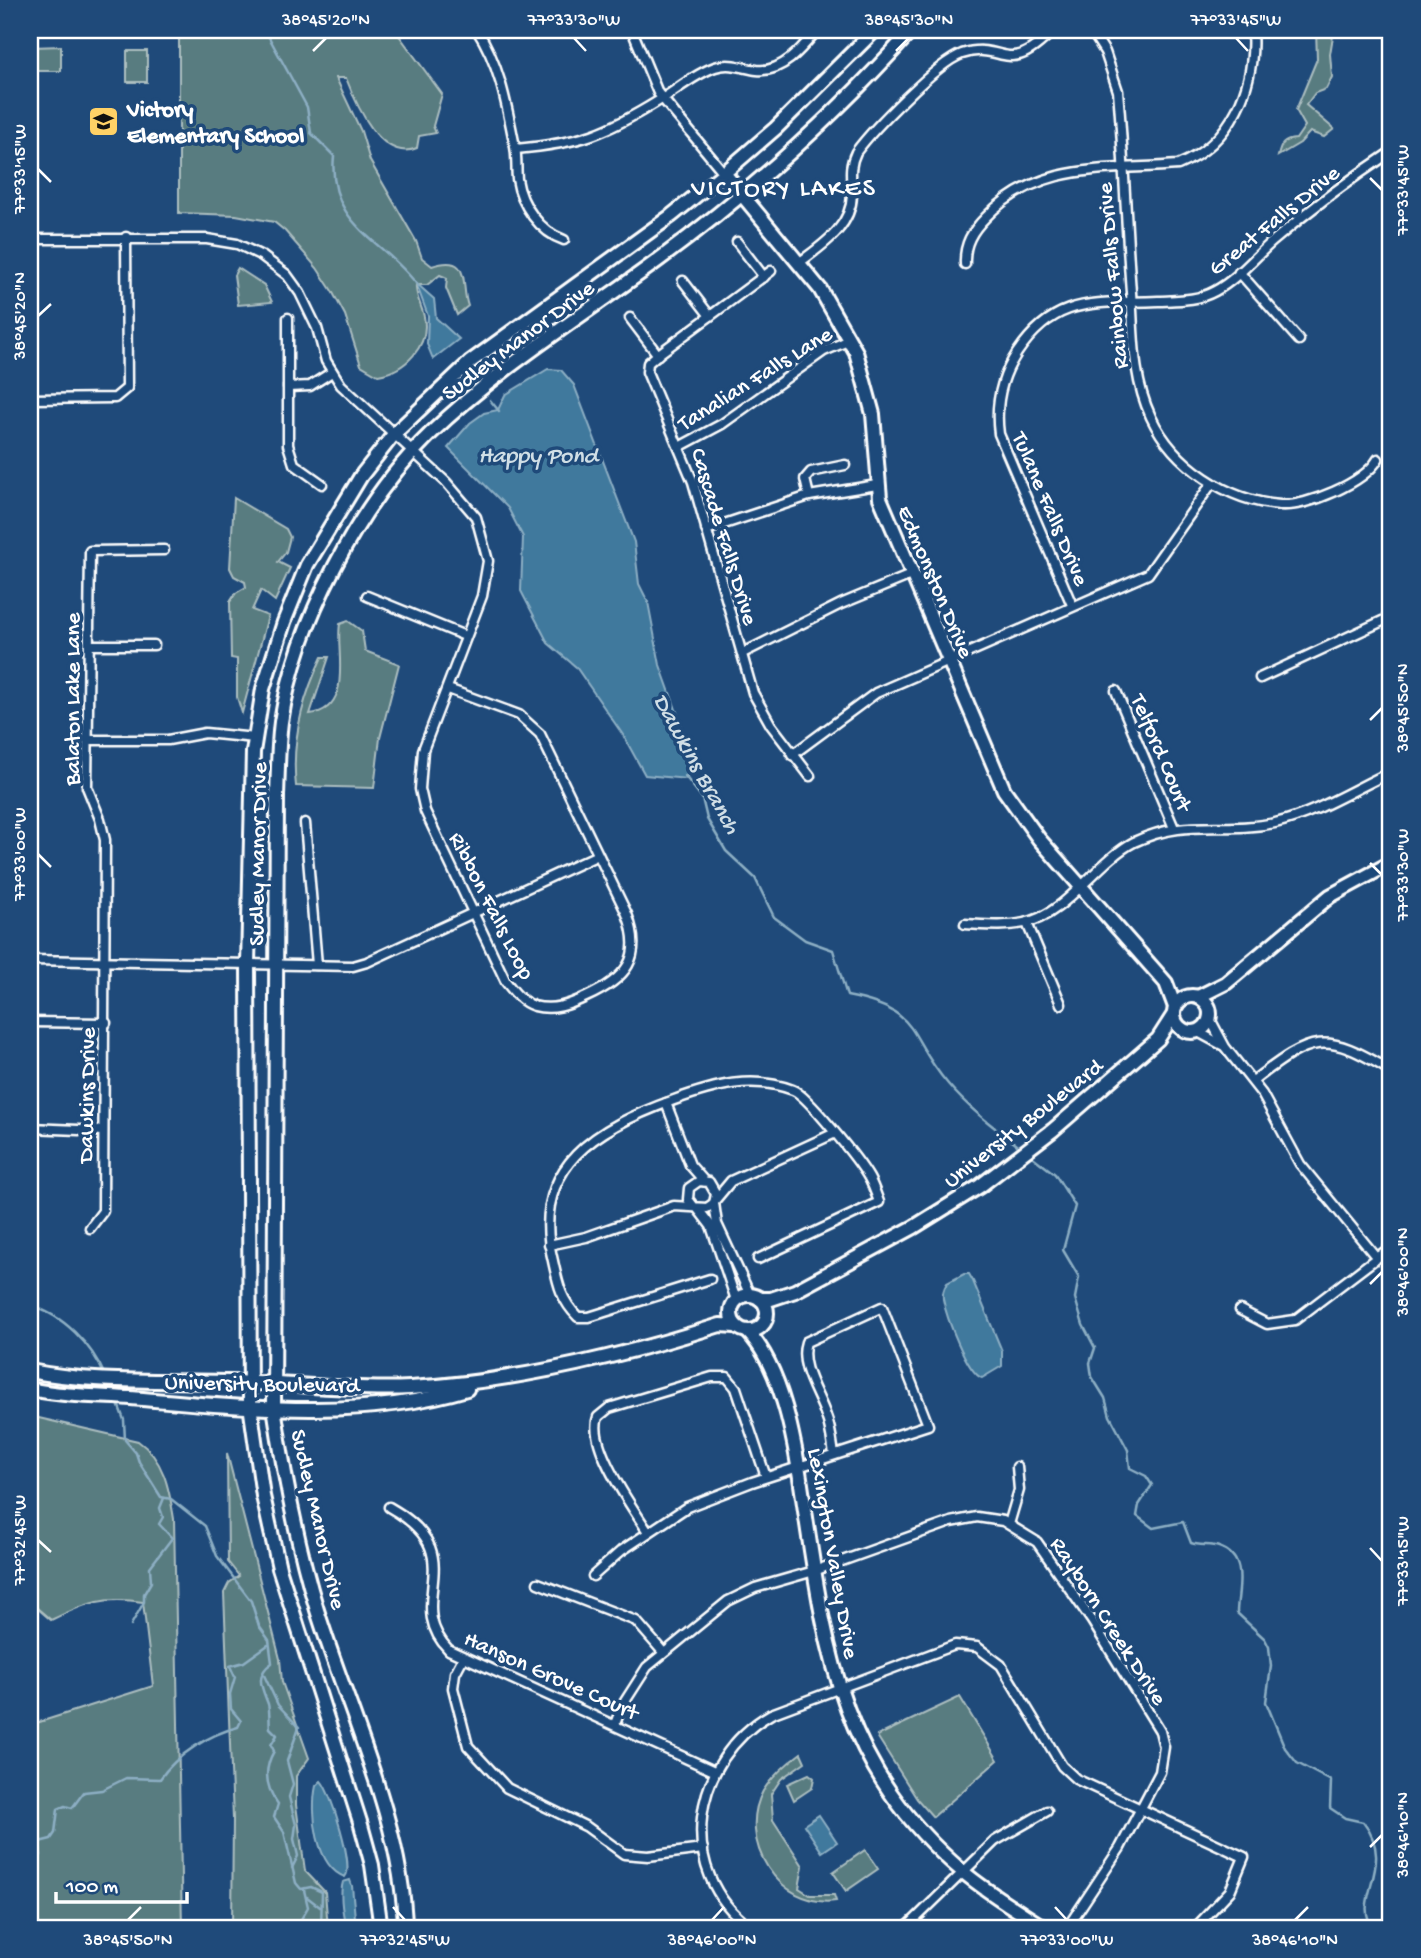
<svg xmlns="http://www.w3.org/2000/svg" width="1421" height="1958" font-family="'Gochi Hand',sans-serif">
	<rect width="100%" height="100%" fill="#1f4a7a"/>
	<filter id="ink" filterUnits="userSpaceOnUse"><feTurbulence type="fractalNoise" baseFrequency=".0143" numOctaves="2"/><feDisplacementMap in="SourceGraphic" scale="14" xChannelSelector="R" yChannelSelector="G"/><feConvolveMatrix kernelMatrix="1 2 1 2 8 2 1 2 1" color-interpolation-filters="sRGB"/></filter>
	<g filter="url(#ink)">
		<g fill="#597c80" stroke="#acbec0" stroke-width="2">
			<path d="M179,30H395L442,94L433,126L436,133L419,136L417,148C381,163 356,104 346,78H336L361,131L370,161L416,241L422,258L432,266C473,253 460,286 468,306L457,315L446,288L447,278L440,275L427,285H416C415,296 422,306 424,317C430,346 405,371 378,375L361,365L345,315L332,291L317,268L285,231L274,222L236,215L179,213Z"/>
			<path d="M1316,30H1334L1330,54L1332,77L1326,89L1315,93L1306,105L1334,129L1324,137L1310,132L1300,143L1278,156C1281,144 1283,140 1296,139L1305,126L1296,110L1317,59Z"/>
			<polygon points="61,46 61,71 32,71 32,47"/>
			<rect x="127" y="51" width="20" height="31"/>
			<polygon points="238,268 264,285 272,302 238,305 234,275"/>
			<polygon points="234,498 286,529 290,537 286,552 278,562 290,568 275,601 261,590 252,610 268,616 242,713 237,697 237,659 231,658 230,602 236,593 246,587 245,582 234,576 230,568"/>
			<path d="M348,621L362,631L365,651L399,664L380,738L374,788L296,786C291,743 303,697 322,657H329L310,714C355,709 335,650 340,624Z"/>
			<path d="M30,1416L138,1441C164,1459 169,1488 174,1519L182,1928H30V1725L153,1686L143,1602C103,1596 86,1603 51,1620L30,1602Z"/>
			<polygon points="227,1453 280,1659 282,1682 309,1758 296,1776 296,1805 305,1871 325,1892 328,1928 232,1928 233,1819 224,1593 229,1583 239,1576 228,1562"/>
			<polygon points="960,1697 998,1760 933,1817 917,1799 877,1736"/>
			<path d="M801,1753L805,1762L781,1779L771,1794L773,1820L803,1866L799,1888L810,1895H834L836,1901C779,1909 736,1841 763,1791C773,1775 786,1764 801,1753Z"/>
			<polygon points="809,1774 814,1778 812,1788 794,1800 787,1784"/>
			<polygon points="865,1850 878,1869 846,1891 833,1872"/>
		</g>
		<g fill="#41799d" stroke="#8dafc4" stroke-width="2">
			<polygon points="416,283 434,299 436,318 459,339 433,359 427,344 428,316"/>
			<polygon points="548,369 561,370 574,385 634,542 639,584 648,602 660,665 678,715 688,759 687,779 645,775 623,735 576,667 548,643 521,591 523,537 508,508 448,448 470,423 484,413 498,410 505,395"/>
			<path d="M964,1274H969L973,1281L1002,1351V1366L982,1378C967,1373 946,1316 943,1299C942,1293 944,1288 947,1283Z"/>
			<path d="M321,1781C331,1791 355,1868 345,1877C316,1867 310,1812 316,1786Z"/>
			<polygon points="819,1815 837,1842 822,1852 804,1825"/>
			<path d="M350,1880L352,1886L356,1928H346C343,1915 339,1895 343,1882Z"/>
		</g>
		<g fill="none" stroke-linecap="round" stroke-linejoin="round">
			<g stroke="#8dafc4" stroke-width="2.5">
				<path d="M265,30L307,107L311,133L334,156C327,226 384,239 418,286"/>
				<polyline points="490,400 499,411"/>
				<path d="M685,776L702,798L707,819L726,851L755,878L774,917L805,940L833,950L847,996C924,1011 905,1034 948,1084C969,1109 995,1128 1021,1148"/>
				<path d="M1029,1154L1055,1174L1075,1206L1063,1250L1079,1277L1075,1298L1083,1325L1095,1348L1090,1363L1092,1377L1105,1398L1110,1416L1128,1450L1130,1468L1146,1476L1152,1485L1139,1505L1137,1516L1153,1528L1183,1522L1191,1543C1200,1546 1210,1544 1219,1547C1250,1558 1237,1591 1237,1613L1265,1639L1269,1647L1271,1666L1266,1702L1285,1748L1297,1763L1331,1781L1330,1808L1345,1818L1363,1822C1398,1866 1349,1901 1374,1928"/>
				<path d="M30,1306C63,1314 92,1345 105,1376"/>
				<path d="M117,1401L124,1420L125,1440L136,1453L139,1462L161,1497L171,1499L205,1526L217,1556L251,1601L259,1626L269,1640L272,1663C254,1675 262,1688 268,1704C270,1711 269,1721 270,1728L277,1735L271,1745L274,1751C263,1770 266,1788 278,1804L274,1817L284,1832L296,1883L301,1889L311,1887L322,1892L321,1928"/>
				<polyline points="131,1625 144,1602 144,1594 151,1582 150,1567 172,1538 159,1524 163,1517 160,1508 164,1498"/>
				<polyline points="263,1673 278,1705 299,1727 287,1761 293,1784 289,1797 296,1825 294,1839 298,1856 292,1868"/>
				<path d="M30,1867H34L41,1855L39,1842L51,1839L55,1833L58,1809L65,1806L72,1808L84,1792L102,1790L126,1778L160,1779C176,1755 210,1734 238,1727L241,1721L231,1709L230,1694L235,1677L230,1666L244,1662L268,1645"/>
				<polyline points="307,1897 320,1907"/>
				<polyline points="296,1928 308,1907 304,1890"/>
			</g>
			<defs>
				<g id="street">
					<path d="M477,30C500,65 507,107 515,147C517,157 516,168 517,179C521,205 540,232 564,240"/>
					<polyline points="632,30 658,93 724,173"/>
					<path d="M1091,30L1105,52L1118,91C1124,158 1126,225 1131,292C1134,335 1132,377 1151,417C1174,466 1228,501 1280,505C1307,507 1364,483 1378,459"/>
					<path d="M516,149C581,143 605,134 660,100C678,89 695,74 715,67C730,62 743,68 757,70C783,73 803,47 817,30"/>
					<path d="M30,239H207L237,244L262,256L287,275L300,293L317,328L326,361L341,385L446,482L476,517L488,561L482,596L423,750L420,789L425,811L506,982C514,992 521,1002 534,1006C553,1011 569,1005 586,997C626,979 644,958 627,914L540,734L519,715L448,689"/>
					<polyline points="737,242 764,277"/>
					<path d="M799,263C822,245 851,228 852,195C852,179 848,168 856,152C873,129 937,63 962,54C1004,40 1006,80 1053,30"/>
					<path d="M965,264C964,244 972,231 986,217C1040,161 1107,171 1178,165C1232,143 1256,85 1252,30"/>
					<polyline points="771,271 656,356 648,363 647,372 693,482 753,693 771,725 810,776"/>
					<polyline points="1239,272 1299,340"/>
					<polyline points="683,281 710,316"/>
					<polyline points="288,318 288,445 294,464 322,484"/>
					<polyline points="630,318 658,355"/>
					<polyline points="288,387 310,386 332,372"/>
					<polyline points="30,399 115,398 127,388 126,237"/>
					<polyline points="679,447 722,424 824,351 850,340"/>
					<polyline points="809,496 805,479 811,472 845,465"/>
					<polyline points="706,530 809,496 877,485"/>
					<polyline points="367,596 465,636"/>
					<path d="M1072,605L999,434C995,405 1000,379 1017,353C1056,295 1095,304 1158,301C1178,300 1197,301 1215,291C1237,279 1254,258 1272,242C1309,210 1350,179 1391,152"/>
					<polyline points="90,645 154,645"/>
					<polyline points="743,653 841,604 911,575"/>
					<polyline points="1260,678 1391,617"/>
					<polyline points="1116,691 1174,828"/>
					<polyline points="88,740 168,740 205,733 255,738"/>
					<polyline points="792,755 876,693 1148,574 1212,483"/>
					<polyline points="305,823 317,965"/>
					<polyline points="1027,923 1061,1004"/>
					<path d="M965,924C985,925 1005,927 1024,923C1065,916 1097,861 1134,842C1187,817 1222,834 1275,823C1315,814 1354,789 1391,772"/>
					<polyline points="30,960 353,966 367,962 598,855"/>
					<polyline points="1210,1019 1225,1047 1262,1094 1300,1164 1377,1258"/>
					<polyline points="30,1022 106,1023"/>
					<polyline points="1198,1032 1222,1045"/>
					<path d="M1253,1081C1312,1036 1324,1030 1391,1071"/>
					<polyline points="666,1103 690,1165 704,1181"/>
					<polyline points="30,1128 103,1131"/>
					<polyline points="716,1199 731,1181 833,1134"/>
					<polyline points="714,1203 717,1224 750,1295"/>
					<polyline points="698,1209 711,1226 736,1300"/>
					<polyline points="90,1228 103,1211 105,840 100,819 87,787 90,551 164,550"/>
					<polyline points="549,1245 586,1237 674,1206 707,1208 714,1203 716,1194 709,1182 699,1181 689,1188 688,1199 694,1207"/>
					<path d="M710,1279L589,1317H578C561,1300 558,1284 553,1261C529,1166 598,1127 674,1100C713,1086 752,1074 793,1090C807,1095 860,1162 869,1178C873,1185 876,1194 879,1202L758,1259"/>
					<polyline points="1240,1310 1267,1324 1295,1320 1391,1247"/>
					<path d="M389,1507C476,1556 400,1600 449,1650L714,1771"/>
					<polyline points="1009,1524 1019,1490 1017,1467"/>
					<path d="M648,1532C633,1508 587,1445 598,1417L609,1408L712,1377H727L736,1388L766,1477"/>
					<path d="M593,1576L621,1551L687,1507L752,1482L928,1425L882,1307L806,1342C798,1366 819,1394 826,1416C831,1428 832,1442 834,1455"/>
					<polyline points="538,1583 636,1621 663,1652"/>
					<polyline points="463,1658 455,1673 453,1688 468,1746 507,1788 587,1827 624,1854 648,1856 703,1849"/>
					<polyline points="615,1724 622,1706 647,1667 728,1601 755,1588 814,1571 951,1522 977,1517 1003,1521 1037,1542 1092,1621 1160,1731 1164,1747 1160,1772 1120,1848 1067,1928"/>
					<path d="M751,1928C673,1871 692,1759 771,1714L955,1645L977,1647L1001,1665L1062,1766L1076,1779L1244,1857L1230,1891L1195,1928"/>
					<polyline points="906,1928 995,1841 1047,1811"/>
				</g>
				<g id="secondary">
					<polyline points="724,173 820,289 856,352 873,414 880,498 1004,790 1039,839 1166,983 1175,1007"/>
					<circle cx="1192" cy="1014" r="18"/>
					<polyline points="1198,997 1226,983 1330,896 1391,863"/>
					<circle cx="749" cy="1313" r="18"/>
					<polyline points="760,1299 771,1299 795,1291 914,1227 980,1186 1053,1130 1158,1039 1174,1014"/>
					<path d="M748,1332C782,1368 795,1442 802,1491C825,1642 836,1764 962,1871C988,1893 1017,1910 1045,1928"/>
					<path d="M30,1371C95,1384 164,1380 230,1382C290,1383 350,1391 410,1388C515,1382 620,1357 720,1325L735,1326"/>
					<path d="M30,1389C63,1396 97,1396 131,1398C241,1407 360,1421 467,1389"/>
					<polyline points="381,1928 372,1865 361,1825 279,1568 263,1496 250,1405 248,964 253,752 263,689 284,622 307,565 361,476 394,434 470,362 671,216 724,173 776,128 875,30"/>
					<path d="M405,1928C403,1824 348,1710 317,1610C297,1544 284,1475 274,1407L277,796C278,771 278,746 281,722C296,623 359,503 430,434C499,367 581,317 657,261C749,193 836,115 912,30"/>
				</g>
			</defs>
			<use href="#street" stroke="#fff" stroke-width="13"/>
			<use href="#secondary" stroke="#fff" stroke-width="18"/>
			<use href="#street" stroke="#1f4a7a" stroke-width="8"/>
			<use href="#secondary" stroke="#1f4a7a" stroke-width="12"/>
		</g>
	</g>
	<path fill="none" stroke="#fff" stroke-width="2.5" d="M574,38L586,51M1236,38L1248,51M313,51L326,38M896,51L909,38M38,169L51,182M1370,178L1382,190M38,316L51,304M1370,720L1382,708M38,854L51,867M1370,863L1382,875M1370,1284L1382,1272M38,1540L51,1552M1370,1548L1382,1561M1370,1847L1382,1835M393,1907L405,1920M1055,1907L1067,1920M128,1920L141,1907M712,1920L724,1907M1295,1920L1308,1907"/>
	<defs>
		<symbol id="school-square" viewBox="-11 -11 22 22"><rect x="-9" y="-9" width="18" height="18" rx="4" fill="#ffd166" stroke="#1f4a7a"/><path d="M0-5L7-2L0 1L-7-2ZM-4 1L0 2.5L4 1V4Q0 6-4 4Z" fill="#111"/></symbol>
	</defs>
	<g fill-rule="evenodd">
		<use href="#school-square" x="86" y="104" width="35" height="35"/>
	</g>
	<g text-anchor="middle" stroke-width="7" stroke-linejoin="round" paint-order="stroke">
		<g font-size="23" font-weight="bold" fill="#fff" stroke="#1f4a7a" text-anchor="start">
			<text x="127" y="116">Victory<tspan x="127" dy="26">Elementary School</tspan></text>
		</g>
		<g font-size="23" fill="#fff" stroke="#1f4a7a">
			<text transform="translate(1273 219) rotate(-39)" y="8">Great Falls Drive</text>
			<text transform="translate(1111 276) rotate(-95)" y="8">Rainbow Falls Drive</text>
			<text transform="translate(517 339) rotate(-37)" y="8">Sudley Manor Drive</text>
			<text transform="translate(754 377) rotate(-32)" y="8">Tanalian Falls Lane</text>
			<text transform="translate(1052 508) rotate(67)" y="8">Tulane Falls Drive</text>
			<text transform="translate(726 536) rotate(73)" y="8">Cascade Falls Drive</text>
			<text transform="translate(937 581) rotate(67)" y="8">Edmonston Drive</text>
			<text transform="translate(71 699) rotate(-90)" y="8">Balaton Lake Lane</text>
			<text transform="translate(1163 752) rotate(67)" y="8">Telford Court</text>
			<text transform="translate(256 854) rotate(-89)" y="8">Sudley Manor Drive</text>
			<text transform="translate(493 905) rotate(63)" y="8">Ribbon Falls Loop</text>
			<text transform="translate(85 1095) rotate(-89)" y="8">Dawkins Drive</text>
			<text transform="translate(1022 1122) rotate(-38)" y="8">University Boulevard</text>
			<text transform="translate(262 1382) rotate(1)" y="8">University Boulevard</text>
			<text transform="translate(320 1519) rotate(77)" y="8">Sudley Manor Drive</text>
			<text transform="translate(835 1553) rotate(80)" y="8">Lexington Valley Drive</text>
			<text transform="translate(1110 1620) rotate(57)" y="8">Rayborn Creek Drive</text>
			<text transform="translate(552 1674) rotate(24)" y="8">Hanson Grove Court</text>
		</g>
		<g font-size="24" font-style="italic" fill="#d0dee6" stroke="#1f4a7a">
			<text x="538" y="462">Happy Pond</text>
			<text transform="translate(698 763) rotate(61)" y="8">Dawkins Branch</text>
		</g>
		<g font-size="26" letter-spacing="2" fill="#fff" stroke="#1f4a7a">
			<text x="784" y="195">VICTORY LAKES</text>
		</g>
	</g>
	<rect width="1421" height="1958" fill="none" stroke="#1f4a7a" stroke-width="77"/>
	<path d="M56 1892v10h131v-10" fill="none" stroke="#ffffff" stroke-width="3.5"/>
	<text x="66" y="1892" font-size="21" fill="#ffffff" stroke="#1f4a7a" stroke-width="5" paint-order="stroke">100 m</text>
	<rect x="38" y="38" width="1344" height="1882" fill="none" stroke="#fff" stroke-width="2.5"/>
	<g font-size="18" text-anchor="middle" fill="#fff">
		<text x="326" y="25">38°45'20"N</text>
		<text x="574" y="25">77°33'30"W</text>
		<text x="909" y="25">38°45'30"N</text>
		<text x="1236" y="25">77°33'45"W</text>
		<text transform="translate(19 169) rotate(-90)" y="6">77°33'15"W</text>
		<text transform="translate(1402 190) rotate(-90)" y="6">77°33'45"W</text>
		<text transform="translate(19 316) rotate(-90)" y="6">38°45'20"N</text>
		<text transform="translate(1402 708) rotate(-90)" y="6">38°45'50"N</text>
		<text transform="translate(19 854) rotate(-90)" y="6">77°33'00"W</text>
		<text transform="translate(1402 875) rotate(-90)" y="6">77°33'30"W</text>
		<text transform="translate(1402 1272) rotate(-90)" y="6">38°46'00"N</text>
		<text transform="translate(19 1540) rotate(-90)" y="6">77°32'45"W</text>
		<text transform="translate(1402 1561) rotate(-90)" y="6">77°33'15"W</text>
		<text transform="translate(1402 1835) rotate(-90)" y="6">38°46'10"N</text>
		<text x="128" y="1945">38°45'50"N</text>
		<text x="405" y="1945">77°32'45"W</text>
		<text x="712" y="1945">38°46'00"N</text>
		<text x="1067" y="1945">77°33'00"W</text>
		<text x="1295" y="1945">38°46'10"N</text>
	</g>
</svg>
